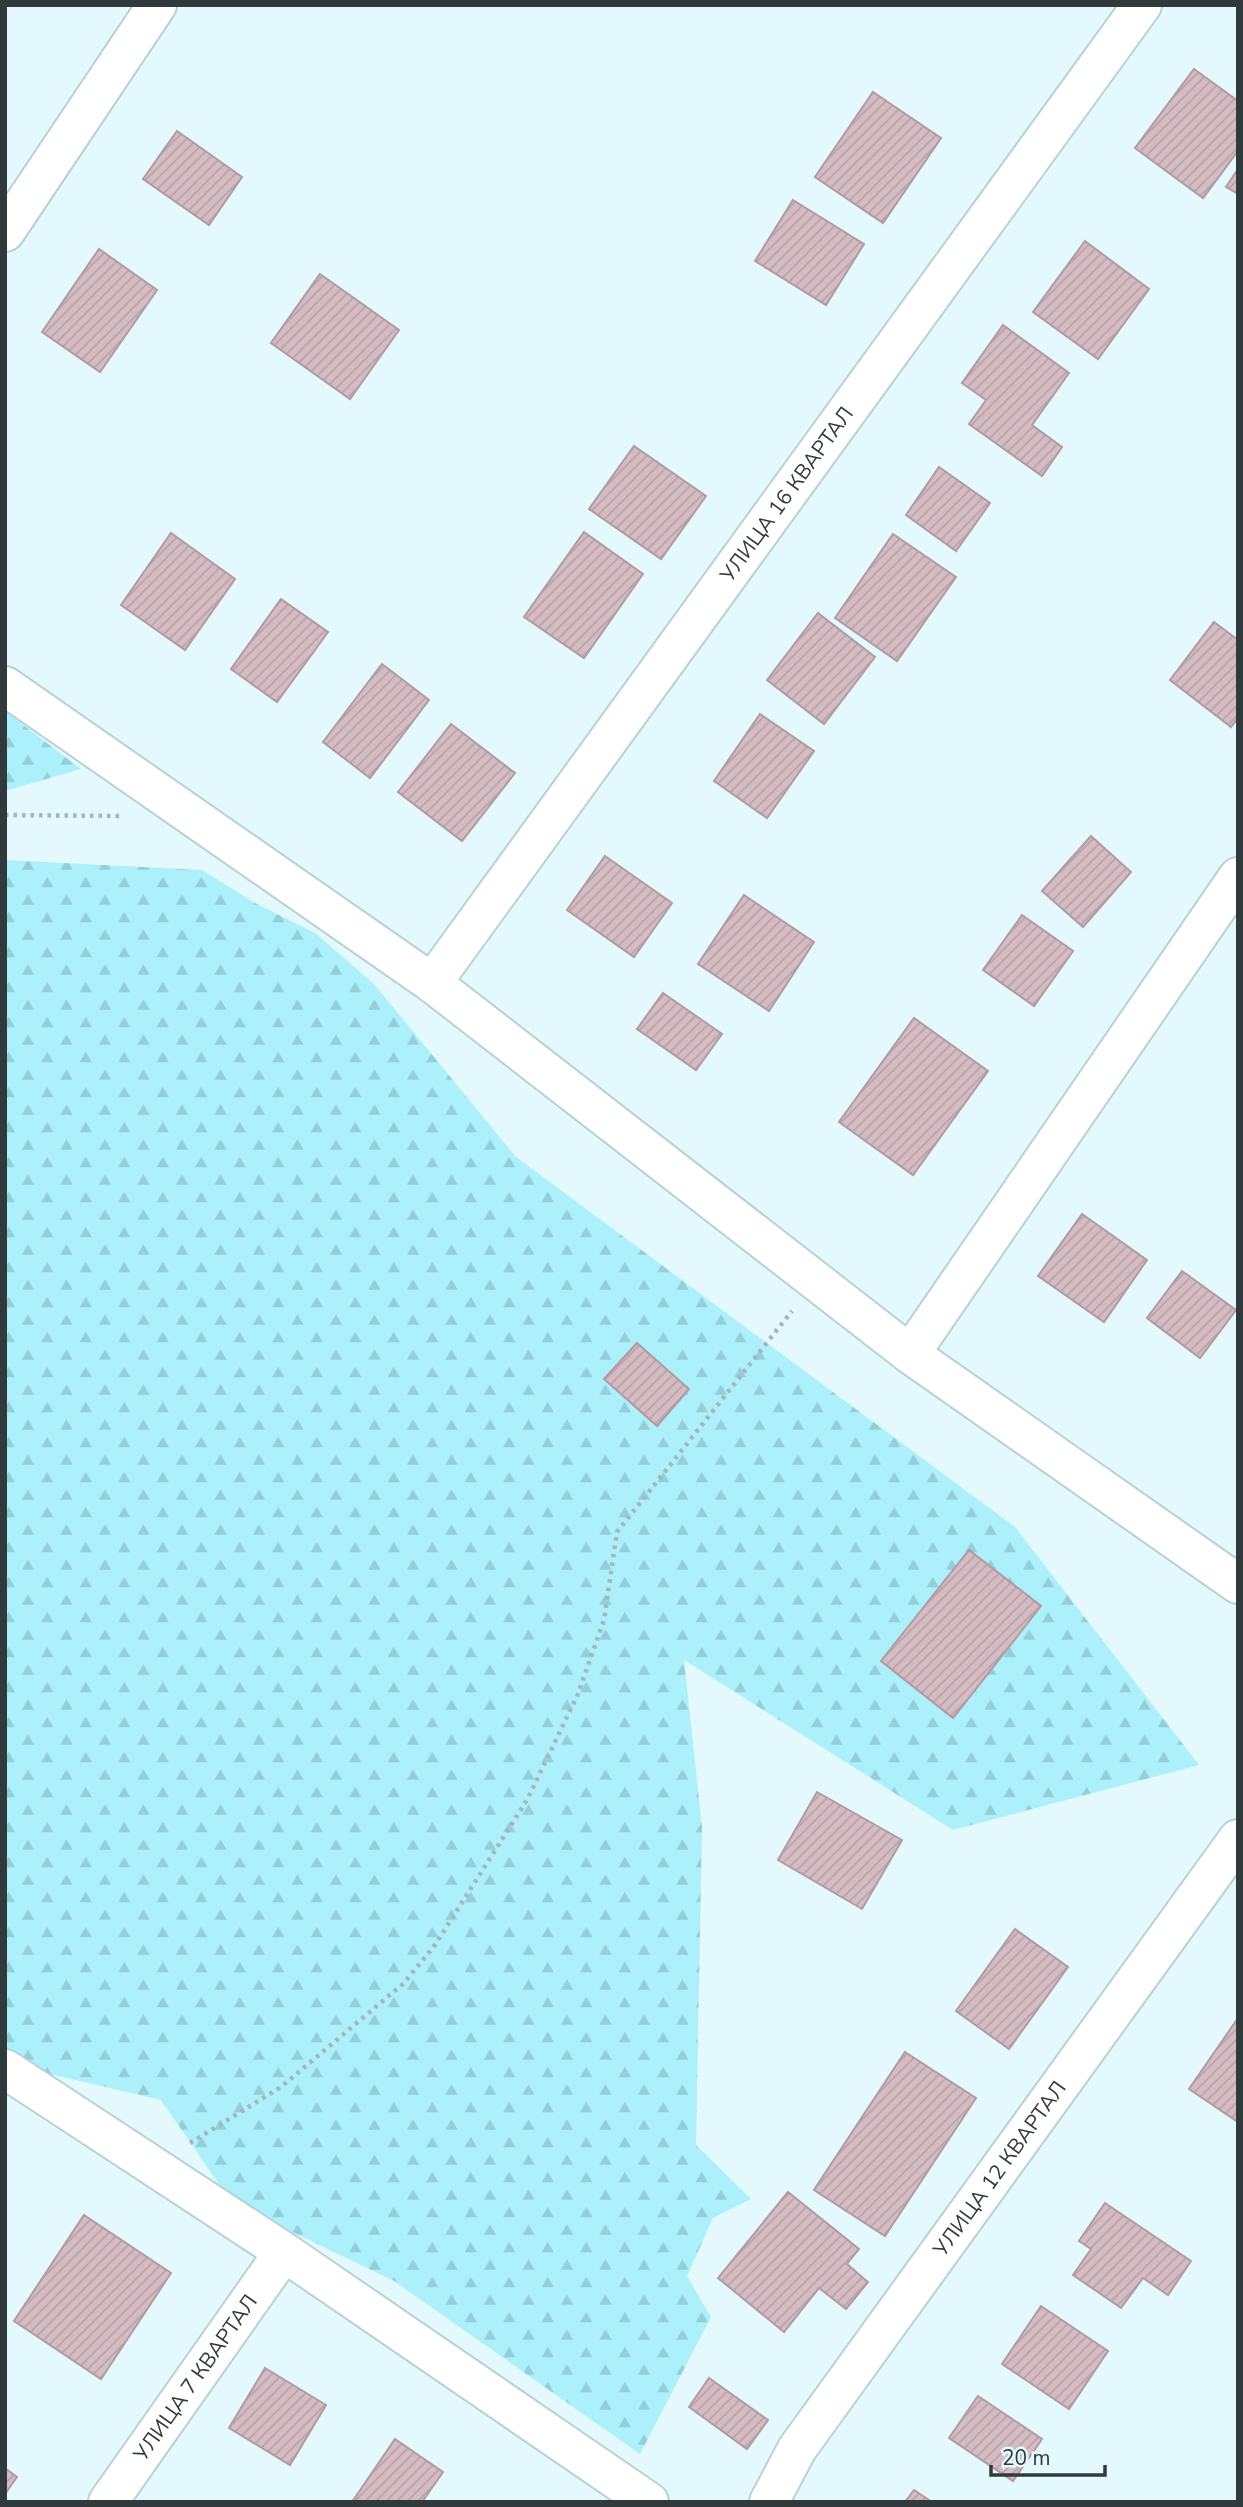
<svg xmlns="http://www.w3.org/2000/svg" width="1243" height="2507" font-family="'Nunito Sans',sans-serif">
	<defs>
		<pattern id="forest-firs" width="22" height="20" patternUnits="userSpaceOnUse" patternTransform="scale(1.75)"><rect width="22" height="20" fill="#acf0fc"/><path d="M5 1l3.5 6h-7zM16 11l3.5 6h-7z" fill="#94cfd9"/></pattern>
		<pattern id="building-hatch" width="6" height="6" patternUnits="userSpaceOnUse" patternTransform="scale(1.75)"><rect width="6" height="6" fill="#d5bcc3"/><path d="M-1 1l2-2M0 6l6-6M5 7l2-2" fill="none" stroke="#b7a2a8"/></pattern>
	</defs>
	<rect width="100%" height="100%" fill="#e4f9fd"/>
	<g fill="url(#forest-firs)">
		<polygon points="5,711 81,769 5,791"/>
		<polygon points="5,860 202,870 255,903 315,933 374,984 516,1157 1015,1527 1199,1765 953,1830 684,1660 702,1827 696,2145 751,2199 713,2218 687,2276 711,2317 640,2454 394,2281 232,2203 161,2100 16,2066 5,2055"/>
	</g>
	<g fill="url(#building-hatch)" stroke="#b19aa0" stroke-width="2">
		<polygon points="1194,69 1238,101 1238,151 1203,198 1135,148"/>
		<polygon points="873,92 941,138 883,223 815,177"/>
		<polygon points="177,131 242,177 209,225 143,179"/>
		<polygon points="1238,169 1238,194 1226,187"/>
		<polygon points="793,200 864,244 826,305 755,261"/>
		<polygon points="1085,241 1149,289 1098,359 1033,312"/>
		<polygon points="99,249 157,290 100,372 42,332"/>
		<polygon points="320,274 399,330 350,399 271,343"/>
		<polygon points="1003,325 1069,373 1032,425 1062,447 1042,476 969,424 986,400 962,383"/>
		<polygon points="634,446 706,496 661,559 589,509"/>
		<polygon points="939,467 990,503 956,551 906,515"/>
		<polygon points="584,532 643,574 584,658 524,617"/>
		<polygon points="171,533 235,579 185,650 121,605"/>
		<polygon points="893,534 956,577 897,661 835,618"/>
		<polygon points="281,599 328,632 277,702 231,669"/>
		<polygon points="818,613 875,657 824,724 767,680"/>
		<polygon points="1214,622 1238,640 1238,718 1231,727 1170,680"/>
		<polygon points="382,664 429,700 370,778 323,742"/>
		<polygon points="760,714 814,751 767,818 714,781"/>
		<polygon points="451,724 515,773 462,841 398,792"/>
		<polygon points="1091,836 1131,872 1083,927 1042,891"/>
		<polygon points="605,856 672,903 634,957 567,910"/>
		<polygon points="744,895 814,942 769,1011 698,964"/>
		<polygon points="1022,915 1073,951 1034,1006 983,970"/>
		<polygon points="663,993 722,1034 696,1070 637,1029"/>
		<polygon points="914,1018 988,1071 913,1175 839,1122"/>
		<polygon points="1082,1214 1147,1260 1104,1322 1038,1276"/>
		<polygon points="1182,1271 1236,1310 1200,1358 1147,1318"/>
		<polygon points="637,1343 689,1389 657,1426 604,1379"/>
		<polygon points="969,1550 1041,1606 953,1718 881,1661"/>
		<polygon points="817,1792 902,1840 862,1909 778,1860"/>
		<polygon points="1015,1929 1068,1967 1009,2049 956,2011"/>
		<polygon points="1238,2018 1238,2122 1189,2089"/>
		<polygon points="905,2052 976,2098 885,2236 814,2190"/>
		<polygon points="788,2192 859,2249 847,2264 868,2282 846,2309 819,2288 784,2332 718,2278"/>
		<polygon points="1105,2203 1191,2261 1168,2295 1143,2278 1121,2308 1073,2275 1091,2249 1079,2241"/>
		<polygon points="84,2215 171,2273 101,2379 14,2321"/>
		<polygon points="1041,2306 1108,2351 1069,2409 1002,2364"/>
		<polygon points="265,2368 326,2405 290,2465 229,2428"/>
		<polygon points="709,2378 768,2420 747,2449 689,2407"/>
		<polygon points="978,2396 1042,2439 1013,2481 949,2438"/>
		<polygon points="395,2439 443,2472 422,2502 352,2502"/>
		<polygon points="5,2468 17,2477 5,2494"/>
		<polygon points="914,2490 932,2502 905,2502"/>
	</g>
	<g fill="none" stroke-linecap="round" stroke-linejoin="round">
		<defs>
			<g id="minor">
				<polyline points="5,232 157,5"/>
				<polyline points="5,686 432,983 910,1354 1238,1584"/>
				<path id="s1" d="M432,983L1142,5"/>
				<polyline points="910,1354 1238,877"/>
				<polyline points="5,2069 284,2252 649,2502"/>
				<path id="s2" d="M108,2502L284,2252"/>
				<path id="s3" d="M769,2502L797,2449L1238,1839"/>
			</g>
		</defs>
		<use href="#minor" stroke="#b7d2d7" stroke-width="42"/>
		<g stroke="#a5b7ba" stroke-width="4.5" stroke-dasharray="3.5 5" stroke-linecap="butt">
			<polyline points="5,815 123,816"/>
			<polyline points="190,2143 281,2087 404,1983 435,1945 527,1800 578,1694 604,1620 617,1532 792,1311"/>
		</g>
		<use href="#minor" stroke="#fff" stroke-width="38"/>
	</g>
	<g text-anchor="middle" stroke-width="5" stroke-linejoin="round" paint-order="stroke">
		<g font-size="21" fill="#303a3c" stroke="#e4f9fd">
			<text dy="7" stroke="none"><textPath href="#s1" startOffset="604">УЛИЦА 16 КВАРТАЛ</textPath></text>
			<text dy="7" stroke="none"><textPath href="#s3" startOffset="406">УЛИЦА 12 КВАРТАЛ</textPath></text>
			<text dy="7" stroke="none"><textPath href="#s2" startOffset="152">УЛИЦА 7 КВАРТАЛ</textPath></text>
		</g>
	</g>
	<rect width="1243" height="2507" fill="none" stroke="#303a3c" stroke-width="14"/>
	<path d="M991 2465v10h114v-10" fill="none" stroke="#303a3c" stroke-width="3.5"/>
	<text x="1002" y="2465" font-size="21" fill="#303a3c" stroke="#e4f9fd" stroke-width="5" paint-order="stroke">20 m</text>
</svg>
